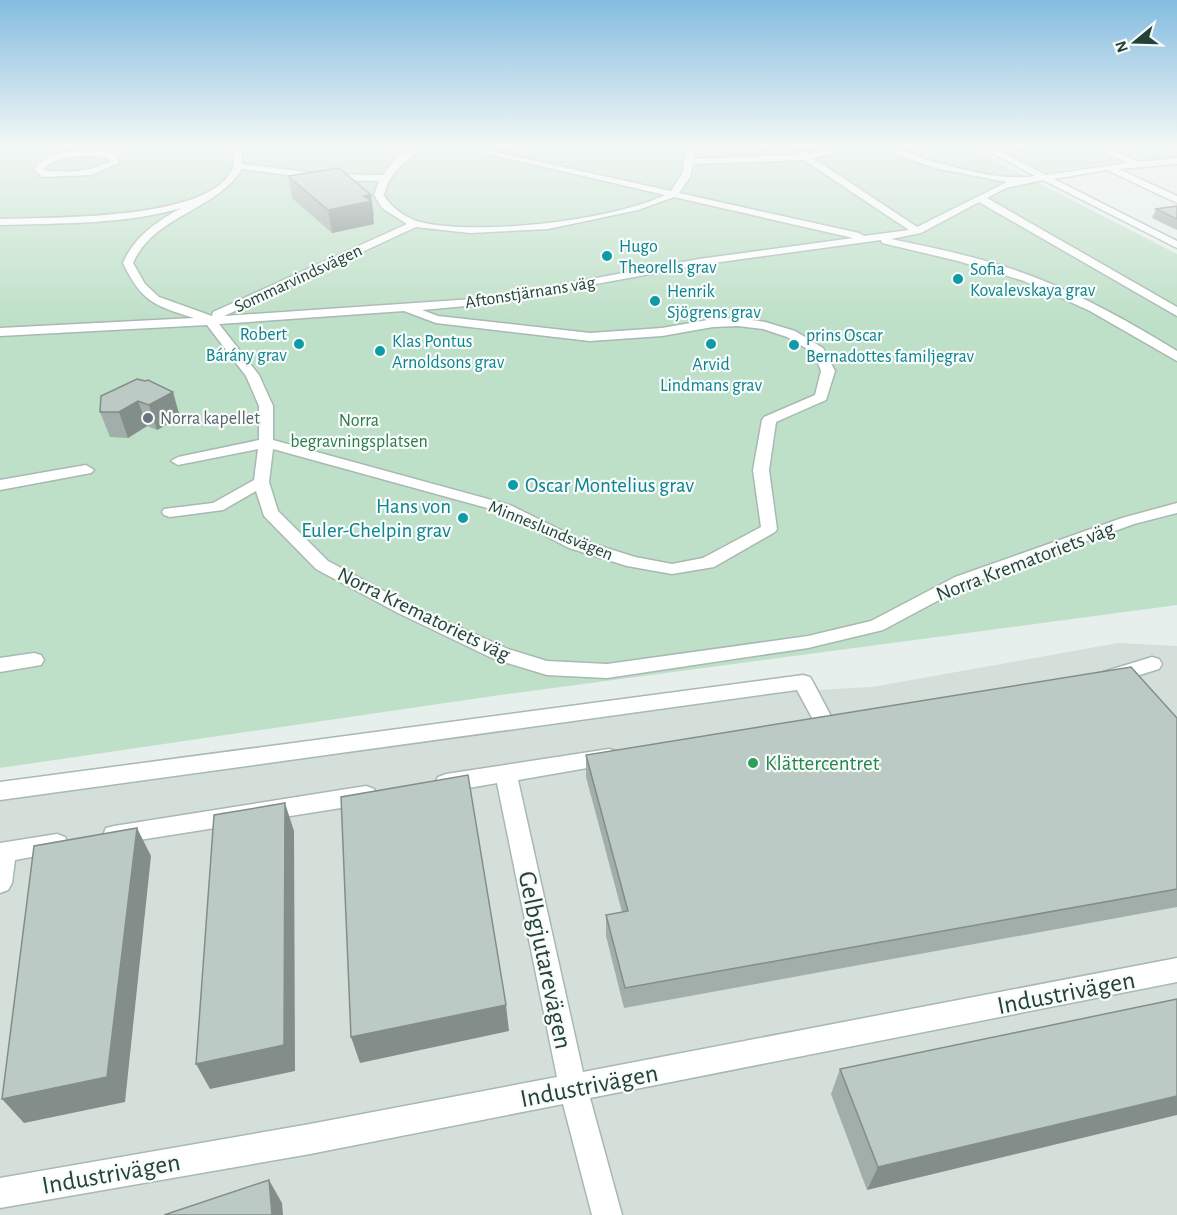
<svg xmlns="http://www.w3.org/2000/svg" width="1177" height="1215" font-family="'Alegreya Sans',sans-serif">
	<rect width="100%" height="100%" fill="#e6efeb"/>
	<polygon fill="#d4dfda" points="1118,643 1177,646 1177,1215 0,1215 0,785 603,701 872,687"/>
	<g fill="#bfe0c8">
		<polygon points="0,147 968,147 1177,254 1177,605 500,695 0,768"/>
		<polygon points="995,147 1177,147 1177,158 1095,165 1046,173"/>
	</g>
	<g fill="none" stroke-linecap="round" stroke-linejoin="round">
		<defs>
			<g id="minor">
				<path d="M234,147H242V164L325,174L383,175C392,161 405,147 422,147C405,163 390,171 384,195C390,207 406,218 420,222C477,236 611,221 665,195L458,147H473L671,191L683,172L685,147H693L694,159L797,155L801,151C815,157 830,147 845,147L833,154L813,158L917,227L1007,182L935,168L876,147C898,147 918,158 939,163C967,171 1007,181 1035,176L981,147H992L1046,175L1127,163L1094,147H1105L1139,162L1177,158V164L1119,169L1177,196V203L1107,170L1054,179L1177,241V248L1043,180L1006,188L987,198L1177,307V316L979,202L921,233L891,239C939,249 988,259 1034,277C1084,296 1131,323 1177,351V361L1090,311L1024,281L958,261L882,243L881,240L699,265L488,304L422,310L438,316L590,333L662,328L713,319L738,318L765,322L795,331L823,348L835,371L826,400L776,422L769,470L777,529L775,532L714,567L672,574L627,566L569,548L498,511L273,449L269,482L278,511L328,561L410,605L508,649L547,661L607,664L808,636L871,621L955,577L1122,518L1177,503V513L1134,524L967,585L883,630L808,648L607,678L547,675L494,659L398,613L316,569L264,516L256,491L223,510L170,517L164,515L162,512L164,509L213,503L254,480L258,449L178,465L171,461L178,457L259,440V406L246,376L207,325L0,336V328L194,318C153,305 142,302 123,263C134,237 156,222 181,208C123,225 60,223 0,225V219C51,217 208,221 232,170C235,164 234,154 234,147ZM804,160L909,230L864,236L859,233L679,193L690,177L693,164ZM242,169L325,180L379,181L374,195L382,208L407,224L213,312L212,316L159,297L145,284L133,263C154,215 216,211 242,169ZM674,197L853,238L699,259L488,298L224,316L416,227L470,233L548,229L638,210ZM404,311L436,323L590,341L662,336L713,327L738,326L763,329L787,337L814,353L821,371L815,395L764,417L762,420L753,470L761,527L703,558L672,564L635,557L581,540L510,505L273,440V406L259,375L219,324Z"/>
				<path d="M109,151L117,155L119,163L91,175L42,177L34,169C51,148 84,151 109,151ZM107,157L111,160C91,173 68,172 45,171L43,169C58,153 87,157 107,157Z"/>
				<polygon points="86,465 94,470 91,473 0,490 0,480"/>
				<polygon points="34,653 41,655 44,660 41,665 0,672 0,658"/>
				<polygon points="1152,657 1159,659 1162,664 1159,669 1110,684 1103,682 1100,677 1103,672"/>
				<polygon points="803,675 810,677 813,682 834,722 831,727 824,730 817,727 797,690 0,800 0,782"/>
				<polygon points="609,749 616,751 620,757 616,763 518,780 583,1072 1177,958 1177,982 590,1098 622,1215 592,1215 563,1104 310,1154 0,1208 0,1178 310,1124 557,1077 497,783 446,792 438,789 435,783 438,777 446,774"/>
				<polygon points="366,786 374,789 377,795 374,801 366,804 114,844 106,842 103,835 106,828 114,826"/>
				<polygon points="57,834 65,837 68,844 65,851 15,860 12,883 8,890 0,893 0,843"/>
			</g>
		</defs>
		<use href="#minor" stroke="#a8b8b2" stroke-width="3"/>
		<use href="#minor" fill="#fff" fill-rule="evenodd"/>
	</g>
	<g fill="#a1aea9">
		<polygon points="288,176 374,217 373,217 374,224 332,233 292,198"/>
		<polygon points="1177,206 1177,230 1152,218 1156,209"/>
		<polygon points="137,379 180,417 157,430 147,426 128,438 110,437 100,412"/>
		<polygon points="1177,718 1177,907 624,1008 606,936 606,915 622,912 586,777 586,755"/>
		<polygon points="1177,999 867,1190 831,1094 840,1069"/>
	</g>
	<g fill="#838d89">
		<polygon points="371,195 374,217 373,217 374,224 332,233 328,210 364,196"/>
		<polygon points="173,392 180,417 157,430 149,405"/>
		<polygon points="138,401 147,426 128,438 119,412"/>
		<polygon points="285,803 294,831 295,1071 210,1089 196,1064"/>
		<polygon points="137,828 151,856 125,1102 24,1123 2,1099"/>
		<polygon points="506,1005 509,1031 360,1063 351,1037"/>
		<polygon points="1177,1096 1177,1115 867,1190 878,1167"/>
		<polygon points="269,1180 282,1203 283,1215 272,1215"/>
	</g>
	<g fill="#bbcac4" stroke="#838d89" stroke-width="1.5">
		<polygon points="339,168 371,195 364,196 371,201 328,210 288,176"/>
		<polygon points="1177,206 1177,219 1156,209"/>
		<polygon points="137,379 145,381 148,380 173,392 149,405 138,401 119,412 100,412 101,396"/>
		<polygon points="1131,667 1177,718 1177,889 625,988 606,915 628,911 586,755"/>
		<polygon points="468,775 506,1005 351,1037 341,797"/>
		<polygon points="285,803 284,1045 196,1064 214,815"/>
		<polygon points="137,828 107,1077 2,1099 34,846"/>
		<polygon points="1177,999 1177,1096 878,1167 840,1069"/>
		<polygon points="269,1180 272,1215 164,1215"/>
	</g>
	<linearGradient id="sky" x2="0" y2="1"><stop stop-color="#84bce0"/><stop offset="0.46" stop-color="#f4f8f6"/><stop offset="1" stop-color="#f4f8f6" stop-opacity="0"/></linearGradient>
	<rect width="1177" height="317" fill="url(#sky)"/>
	<g fill="#0f9aa8" stroke="#f7fbf9" stroke-width="2">
		<circle cx="607" cy="256" r="6"/>
		<circle cx="958" cy="279" r="6"/>
		<circle cx="655" cy="301" r="6"/>
		<circle cx="299" cy="344" r="6"/>
		<circle cx="711" cy="344" r="6"/>
		<circle cx="794" cy="345" r="6"/>
		<circle cx="380" cy="351" r="6"/>
		<circle cx="513" cy="485" r="6"/>
		<circle cx="463" cy="518" r="6"/>
	</g>
	<circle fill="#6b7280" stroke="#f7fbf9" stroke-width="2" cx="148" cy="418" r="6"/>
	<circle fill="#2e9e5b" stroke="#f7fbf9" stroke-width="2" cx="753" cy="763" r="6"/>
	<g text-anchor="middle" stroke-width="4.5" stroke-linejoin="round" paint-order="stroke">
		<g font-size="18" fill="#0d838f" stroke="#f7fbf9" text-anchor="start">
			<text x="619" y="252">Hugo<tspan x="619" dy="21">Theorells grav</tspan></text>
			<text x="970" y="275">Sofia<tspan x="970" dy="21">Kovalevskaya grav</tspan></text>
			<text x="667" y="297">Henrik<tspan x="667" dy="21">Sjögrens grav</tspan></text>
			<text x="287" y="340" text-anchor="end">Robert<tspan x="287" dy="21">Bárány grav</tspan></text>
			<text x="806" y="341">prins Oscar<tspan x="806" dy="21">Bernadottes familjegrav</tspan></text>
			<text x="392" y="347">Klas Pontus<tspan x="392" dy="21">Arnoldsons grav</tspan></text>
			<text x="711" y="370" text-anchor="middle">Arvid<tspan x="711" dy="21">Lindmans grav</tspan></text>
		</g>
		<g font-size="18" fill="#24423a" stroke="#f7fbf9">
			<text transform="translate(298 278) rotate(-25)" y="6">Sommarvindsvägen</text>
			<text transform="translate(530 292) rotate(-9)" y="6">Aftonstjärnans väg</text>
			<text transform="translate(551 530) rotate(22)" y="6">Minneslundsvägen</text>
		</g>
		<g font-size="18" fill="#5b616d" stroke="#f7fbf9" text-anchor="start">
			<text x="160" y="424">Norra kapellet</text>
		</g>
		<g font-size="18" fill="#2d7a4b" stroke="#f7fbf9">
			<text x="359" y="426">Norra<tspan x="359" dy="21">begravningsplatsen</tspan></text>
		</g>
		<g font-size="21" fill="#0d838f" stroke="#f7fbf9" text-anchor="start">
			<text x="525" y="492">Oscar Montelius grav</text>
			<text x="451" y="513" text-anchor="end">Hans von<tspan x="451" dy="24">Euler-Chelpin grav</tspan></text>
		</g>
		<g font-size="21" fill="#24423a" stroke="#f7fbf9">
			<text transform="translate(1025 561) rotate(-21)" y="7">Norra Krematoriets väg</text>
			<text transform="translate(424 614) rotate(26)" y="7">Norra Krematoriets väg</text>
		</g>
		<g font-size="21" fill="#27864d" stroke="#f7fbf9" text-anchor="start">
			<text x="765" y="770">Klättercentret</text>
		</g>
		<g font-size="26" fill="#24423a" stroke="#f7fbf9">
			<text transform="translate(546 960) rotate(78)" y="9">Gelbgjutarevägen</text>
			<text transform="translate(1066 992) rotate(-11)" y="9">Industrivägen</text>
			<text transform="translate(589 1085) rotate(-11)" y="9">Industrivägen</text>
			<text transform="translate(111 1173) rotate(-10)" y="9">Industrivägen</text>
		</g>
	</g>
	<g transform="translate(1135 42) rotate(251)" stroke="#f7fbf9" stroke-width="4.5" paint-order="stroke">
	<path d="M0-4.5L10 22L0 15L-10 22Z" fill="#24423a"/>
	<text y="-9" font-size="16" font-weight="bold" text-anchor="middle" fill="#24423a">N</text>
	</g>
</svg>
